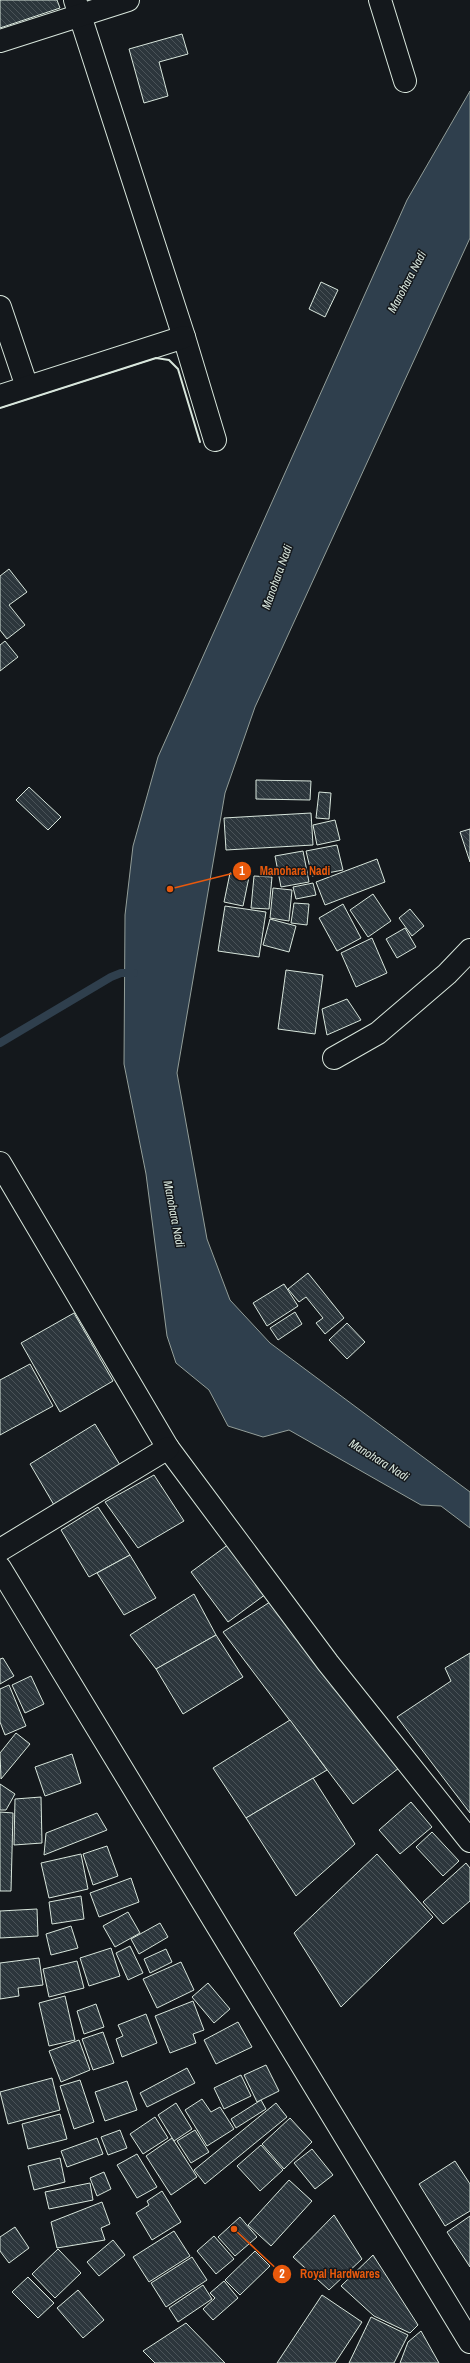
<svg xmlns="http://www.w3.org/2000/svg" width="470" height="2363" font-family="'Archivo Narrow',sans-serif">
	<defs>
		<pattern id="building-back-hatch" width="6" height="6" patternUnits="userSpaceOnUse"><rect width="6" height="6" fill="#2c363c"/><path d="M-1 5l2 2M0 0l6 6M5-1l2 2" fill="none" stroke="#4a5358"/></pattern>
	</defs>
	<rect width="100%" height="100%" fill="#14181c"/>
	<polygon fill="#2f3f4d" stroke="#939e99" points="470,91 470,238 255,707 225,793 177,1073 207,1239 230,1300 270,1343 470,1492 470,1528 441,1506 421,1505 289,1430 263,1437 228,1426 209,1390 176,1363 167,1336 146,1174 124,1064 125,915 133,846 158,757 407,200"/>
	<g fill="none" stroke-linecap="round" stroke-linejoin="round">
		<polyline stroke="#2f3f4d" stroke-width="8" points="0,1043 111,977 121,973 134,973"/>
	</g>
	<g fill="url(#building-back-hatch)" stroke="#d8e6dc">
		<polygon points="0,0 57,0 60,8 0,28"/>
		<polygon points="182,34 188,54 159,62 168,96 144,103 129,49"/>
		<polygon points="321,282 338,290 325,317 309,309"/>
		<polygon points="9,569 27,592 9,605 25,625 7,639 0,630 0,576"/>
		<polygon points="5,641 18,657 0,671 0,645"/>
		<polygon points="256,780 311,781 310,800 256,799"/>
		<polygon points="29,787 61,817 48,830 16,800"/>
		<polygon points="319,792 331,793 329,819 316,818"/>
		<polygon points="311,813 313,845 226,850 224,818"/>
		<polygon points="335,820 340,840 317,845 313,825"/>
		<polygon points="470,829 470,862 460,832"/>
		<polygon points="337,845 343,870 312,876 306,851"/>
		<polygon points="303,851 309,882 281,887 275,856"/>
		<polygon points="377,859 385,882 325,905 316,882"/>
		<polygon points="230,873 249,877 243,906 224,902"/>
		<polygon points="254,876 272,877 269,909 251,908"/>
		<polygon points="313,883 316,895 296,899 293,887"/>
		<polygon points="273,888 292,890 289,921 270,918"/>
		<polygon points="373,894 391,921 368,937 350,910"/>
		<polygon points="294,903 309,904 307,925 291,923"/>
		<polygon points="343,904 361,938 337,951 319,918"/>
		<polygon points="225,906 266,912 259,957 218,951"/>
		<polygon points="410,909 424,926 412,936 399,918"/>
		<polygon points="270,919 296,926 289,952 263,945"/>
		<polygon points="405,928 416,947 397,958 386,939"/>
		<polygon points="372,938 387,973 356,987 341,953"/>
		<polygon points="286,970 323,975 315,1034 278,1029"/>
		<polygon points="347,999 361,1020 327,1035 322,1009"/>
		<polygon points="308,1273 344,1318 325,1334 316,1323 323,1318 306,1297 299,1302 288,1289"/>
		<polygon points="284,1284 298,1306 267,1326 253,1303"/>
		<polygon points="295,1312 302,1324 278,1340 270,1328"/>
		<polygon points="74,1313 113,1381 60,1412 21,1343"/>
		<polygon points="347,1323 365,1342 347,1359 329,1340"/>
		<polygon points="30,1364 53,1406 0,1435 0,1380"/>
		<polygon points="95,1424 120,1465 54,1505 30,1464"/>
		<polygon points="154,1475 184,1521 138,1548 105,1502"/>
		<polygon points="98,1507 130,1555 89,1577 61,1530"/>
		<polygon points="229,1544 266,1594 228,1622 191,1572"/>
		<polygon points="130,1555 156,1598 124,1615 97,1573"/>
		<polygon points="194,1594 216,1635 156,1669 130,1635"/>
		<polygon points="270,1602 399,1768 353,1804 223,1632"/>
		<polygon points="216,1635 243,1677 183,1714 156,1669"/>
		<polygon points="470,1653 470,1813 397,1717 451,1681 445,1668"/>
		<polygon points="3,1658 14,1676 0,1684 0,1659"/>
		<polygon points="31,1676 44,1704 25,1713 12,1685"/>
		<polygon points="9,1685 26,1726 5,1735 0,1722 0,1689"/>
		<polygon points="290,1720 327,1770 246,1818 213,1768"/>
		<polygon points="16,1733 30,1744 1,1779 0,1753"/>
		<polygon points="72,1754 81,1783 45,1796 35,1767"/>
		<polygon points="313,1778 355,1844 296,1896 246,1818"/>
		<polygon points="0,1784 15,1794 6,1810 0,1810"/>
		<polygon points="41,1797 42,1843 14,1845 15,1799"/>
		<polygon points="411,1802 432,1827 400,1854 379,1830"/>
		<polygon points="0,1812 13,1813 11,1891 0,1891"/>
		<polygon points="97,1813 107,1830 44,1855 46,1833"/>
		<polygon points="432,1832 459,1861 443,1876 416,1847"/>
		<polygon points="107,1846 118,1876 93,1885 83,1854"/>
		<polygon points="81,1854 88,1889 49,1898 41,1863"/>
		<polygon points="377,1854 433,1917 341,2007 294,1933"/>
		<polygon points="466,1863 470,1868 470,1901 443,1924 423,1902"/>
		<polygon points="131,1878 139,1902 99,1917 90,1893"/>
		<polygon points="81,1896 84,1919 52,1924 49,1902"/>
		<polygon points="37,1909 38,1936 0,1938 0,1911"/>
		<polygon points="128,1912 140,1933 115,1947 103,1926"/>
		<polygon points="160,1923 168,1937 139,1954 131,1939"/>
		<polygon points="71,1926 78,1948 51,1955 46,1934"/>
		<polygon points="130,1946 143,1973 128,1980 116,1953"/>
		<polygon points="111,1948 120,1976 89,1986 80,1958"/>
		<polygon points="166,1949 172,1962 150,1973 144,1959"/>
		<polygon points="39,1958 43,1985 18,1988 19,1996 0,1999 0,1963"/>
		<polygon points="77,1961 84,1988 49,1997 43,1969"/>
		<polygon points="181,1962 194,1990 157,2008 143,1979"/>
		<polygon points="208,1983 230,2009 214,2023 192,1997"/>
		<polygon points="65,1996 75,2040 49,2046 39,2003"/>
		<polygon points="193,2001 204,2030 193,2034 196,2043 170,2053 155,2016"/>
		<polygon points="96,2004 104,2027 84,2034 77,2011"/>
		<polygon points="146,2014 157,2043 122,2057 116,2039 123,2036 118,2025"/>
		<polygon points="238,2022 252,2047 216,2064 204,2040"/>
		<polygon points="103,2032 114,2063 93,2070 82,2039"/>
		<polygon points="79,2040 90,2070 61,2082 49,2051"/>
		<polygon points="266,2065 279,2091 257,2102 244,2075"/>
		<polygon points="187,2068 195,2083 147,2107 140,2093"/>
		<polygon points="241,2075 251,2096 224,2109 214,2088"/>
		<polygon points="52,2078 60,2110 8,2124 0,2092"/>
		<polygon points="80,2080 94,2122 74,2129 60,2086"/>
		<polygon points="127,2081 137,2110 105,2121 95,2092"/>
		<polygon points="202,2099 211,2112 220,2107 234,2129 207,2146 185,2110"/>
		<polygon points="261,2100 266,2109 236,2128 231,2119"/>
		<polygon points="176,2103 192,2129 174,2141 158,2115"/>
		<polygon points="276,2103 287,2117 205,2184 194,2170"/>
		<polygon points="60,2114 67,2139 28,2149 22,2124"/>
		<polygon points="155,2117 168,2138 143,2154 130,2134"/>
		<polygon points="290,2118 312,2142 284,2169 262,2144"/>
		<polygon points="120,2130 127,2148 108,2155 101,2137"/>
		<polygon points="195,2130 209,2152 191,2163 177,2141"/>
		<polygon points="97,2138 103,2154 67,2167 61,2151"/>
		<polygon points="172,2138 197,2177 171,2195 146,2156"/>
		<polygon points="261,2145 283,2170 260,2191 237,2166"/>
		<polygon points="312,2149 333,2175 315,2189 294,2163"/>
		<polygon points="137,2154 157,2187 137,2198 117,2165"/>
		<polygon points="60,2158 65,2182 34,2190 28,2166"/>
		<polygon points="455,2161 470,2184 470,2211 445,2226 419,2184"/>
		<polygon points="104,2172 111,2189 97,2196 90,2178"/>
		<polygon points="289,2180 312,2201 271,2246 248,2225"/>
		<polygon points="90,2183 93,2200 49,2209 45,2192"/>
		<polygon points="162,2191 181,2222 152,2240 136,2213 149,2205 147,2201"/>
		<polygon points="102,2202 110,2224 101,2228 105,2240 57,2248 51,2222"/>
		<polygon points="334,2215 362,2259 329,2290 293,2257"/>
		<polygon points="470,2216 470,2267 447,2232"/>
		<polygon points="240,2217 257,2237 235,2256 218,2237"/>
		<polygon points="15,2227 29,2248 9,2263 0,2251 0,2237"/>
		<polygon points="174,2231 190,2256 149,2282 133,2257"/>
		<polygon points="214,2236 234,2259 216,2274 197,2251"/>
		<polygon points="113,2240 125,2255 99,2276 87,2262"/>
		<polygon points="58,2249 81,2273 55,2298 32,2274"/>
		<polygon points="255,2251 270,2266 240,2295 225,2280"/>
		<polygon points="373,2255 418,2325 410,2333 374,2316 341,2286"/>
		<polygon points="192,2257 207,2280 166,2307 151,2283"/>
		<polygon points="28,2277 54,2303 38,2318 12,2292"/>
		<polygon points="224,2281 238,2298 213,2320 203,2309 215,2298 210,2293"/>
		<polygon points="203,2285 212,2299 178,2322 169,2308"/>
		<polygon points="78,2290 104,2320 83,2338 57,2308"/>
		<polygon points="322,2295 362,2322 335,2363 277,2363"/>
		<polygon points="371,2317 408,2335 394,2363 349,2363"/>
		<polygon points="186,2323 225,2363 155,2363 143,2351"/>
		<polygon points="421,2331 439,2363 400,2363 408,2342"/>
	</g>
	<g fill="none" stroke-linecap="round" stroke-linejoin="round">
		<defs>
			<g id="street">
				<polyline points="75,0 184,337 215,440"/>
				<polyline points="380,0 405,81"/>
				<polyline points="0,41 128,0"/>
				<polyline points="0,307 27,387"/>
				<polyline points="0,396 184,337"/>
				<polyline points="334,1058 378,1033 447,974 470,950"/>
				<polyline points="0,1163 168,1448 328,1663 470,1841"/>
				<polyline points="0,1550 168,1448"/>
			</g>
			<polyline id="primary" points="0,1568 470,2342"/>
		</defs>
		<use href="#street" stroke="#d8e6dc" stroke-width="24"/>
		<use href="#primary" stroke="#d8e6dc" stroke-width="24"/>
		<use href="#street" stroke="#14181c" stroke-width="22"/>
		<use href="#primary" stroke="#14181c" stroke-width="22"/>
		<polyline stroke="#d8e6dc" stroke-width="2" points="0,408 156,358 169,360 178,369 200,442"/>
	</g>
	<g text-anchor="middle" stroke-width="3" stroke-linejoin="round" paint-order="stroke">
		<g font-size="12" font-style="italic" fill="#d8e6dc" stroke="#14181c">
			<text transform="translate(407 282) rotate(-62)" y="4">Manohara Nadi</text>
			<text transform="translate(277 577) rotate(-70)" y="4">Manohara Nadi</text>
			<text transform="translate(174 1214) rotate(79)" y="4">Manohara Nadi</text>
			<text transform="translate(379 1460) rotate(32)" y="4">Manohara Nadi</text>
		</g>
	</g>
	<path fill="none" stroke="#e8590c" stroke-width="1.5" d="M170 889L242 871M234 2229L282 2274"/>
	<g fill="#e8590c" stroke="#14181c" stroke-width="1.5">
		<circle cx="170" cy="889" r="4"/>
		<circle cx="234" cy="2229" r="4"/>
		<circle cx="242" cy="871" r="10"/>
		<circle cx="282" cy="2274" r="10"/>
	</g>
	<g font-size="12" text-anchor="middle" font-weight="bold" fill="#fff">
		<text x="242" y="875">1</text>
		<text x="282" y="2278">2</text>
	</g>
	<g font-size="12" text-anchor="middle" font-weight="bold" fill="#e8590c" stroke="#14181c" stroke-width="3" stroke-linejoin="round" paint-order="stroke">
		<text x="295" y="875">Manohara Nadi</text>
		<text x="340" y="2278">Royal Hardwares</text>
	</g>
</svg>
